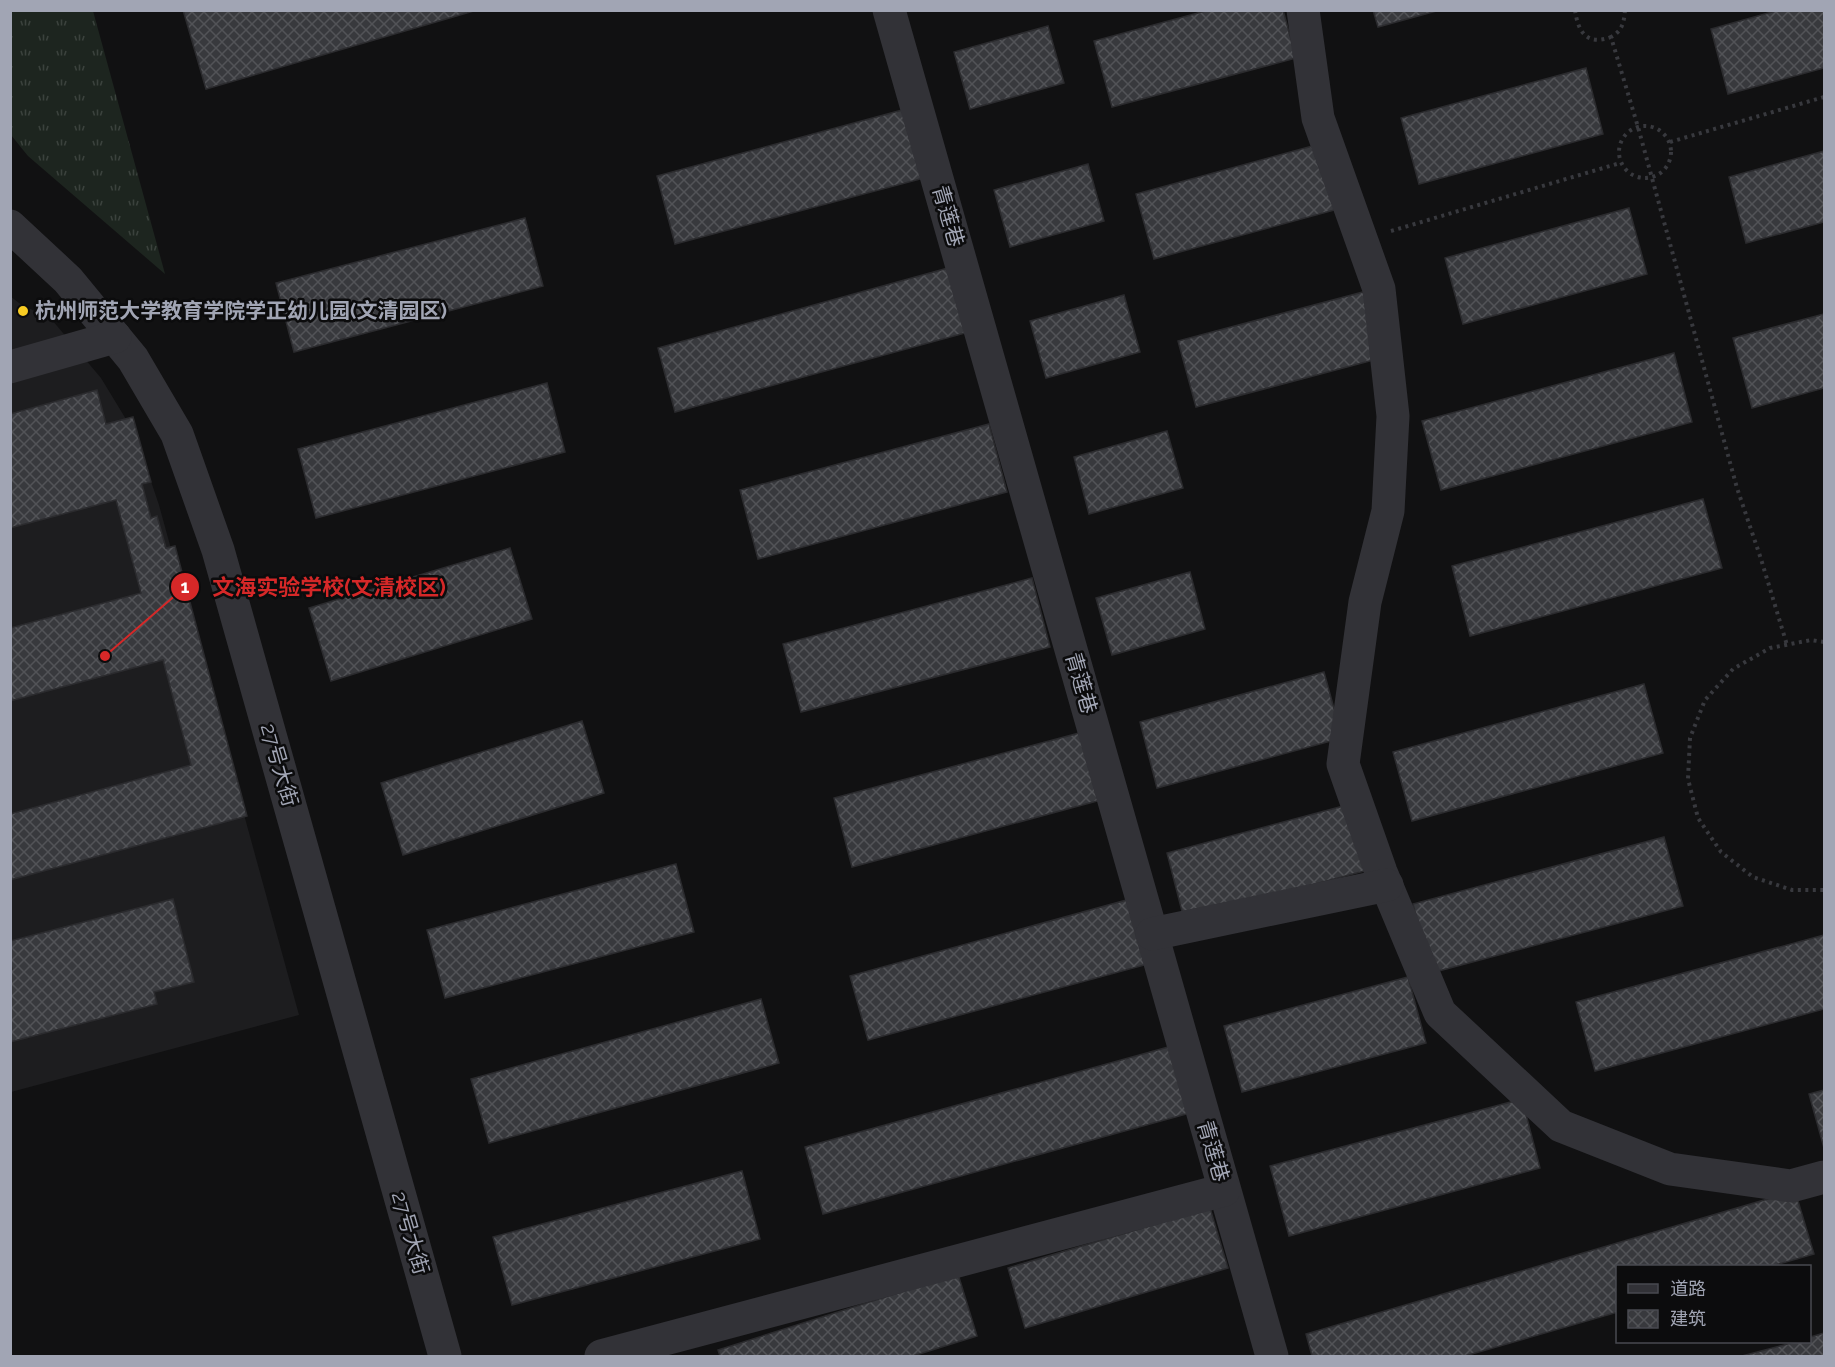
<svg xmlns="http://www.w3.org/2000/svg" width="1835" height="1367" font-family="Raleway,'Noto Sans SC',sans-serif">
	<defs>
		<pattern id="grass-tufts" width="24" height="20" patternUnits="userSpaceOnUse" patternTransform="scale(1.5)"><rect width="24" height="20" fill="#1d251f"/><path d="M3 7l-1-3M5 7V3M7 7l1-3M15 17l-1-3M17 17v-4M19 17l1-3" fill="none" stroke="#3b423d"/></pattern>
		<pattern id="building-cross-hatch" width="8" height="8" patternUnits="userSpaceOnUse" patternTransform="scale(1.5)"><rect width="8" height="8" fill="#38393d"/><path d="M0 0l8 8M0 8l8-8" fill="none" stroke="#525357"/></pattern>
	</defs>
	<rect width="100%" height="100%" fill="#111112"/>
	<polygon fill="#1d1d1f" points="10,296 19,303 52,320 101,378 135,434 159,505 299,1015 11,1092"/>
	<polygon fill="url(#grass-tufts)" points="10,11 93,11 165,274 28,156 11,135"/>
	<g fill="url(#building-cross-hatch)" stroke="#2b2b2e" stroke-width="1.5">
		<polygon points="183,10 477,10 206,89"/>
		<polygon points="1209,10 1283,10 1296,58 1112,107 1094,41"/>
		<polygon points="1373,10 1440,10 1378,27"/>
		<polygon points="1779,10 1824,10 1824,68 1728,94 1711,29"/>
		<polygon points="1048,26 1064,83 970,109 954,52"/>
		<polygon points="1586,68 1603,134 1419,184 1401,118"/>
		<polygon points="906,109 924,178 675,244 657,176"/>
		<polygon points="1320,144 1338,209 1154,259 1136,194"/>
		<polygon points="1824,151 1824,222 1746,243 1729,177"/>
		<polygon points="1088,164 1104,221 1010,247 994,190"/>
		<polygon points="1629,208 1647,274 1463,324 1445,258"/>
		<polygon points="525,218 543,286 294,352 276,283"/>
		<polygon points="948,268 965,333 675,412 658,348"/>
		<polygon points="1363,292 1381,358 1196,407 1178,341"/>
		<polygon points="1124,295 1140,352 1046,378 1030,321"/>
		<polygon points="1824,314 1824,388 1752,408 1733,338"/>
		<polygon points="1674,353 1692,422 1441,490 1422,421"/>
		<polygon points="547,383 565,452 316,518 298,449"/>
		<polygon points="97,390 106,424 133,417 151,482 142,484 151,518 157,516 166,548 175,546 247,816 10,880 10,814 191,765 163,660 10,701 10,628 141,593 116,500 10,528 10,414"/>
		<polygon points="989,424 1007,492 758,559 740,490"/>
		<polygon points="1167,431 1183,488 1089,514 1074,457"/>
		<polygon points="1703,499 1722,568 1470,636 1452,566"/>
		<polygon points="510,548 532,619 331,681 309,608"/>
		<polygon points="1190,572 1205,629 1112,655 1096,598"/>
		<polygon points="1032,578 1050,647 801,712 783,644"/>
		<polygon points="1324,672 1342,738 1157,788 1140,722"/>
		<polygon points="1644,684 1663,753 1412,821 1393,752"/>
		<polygon points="582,721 604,793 403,855 381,783"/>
		<polygon points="1083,732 1101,800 852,867 834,798"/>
		<polygon points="1351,804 1368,870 1184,919 1167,853"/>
		<polygon points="1664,837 1683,906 1431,973 1413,904"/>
		<polygon points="676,864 694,932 445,998 427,930"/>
		<polygon points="1141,896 1159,961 868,1040 850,976"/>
		<polygon points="173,899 194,982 154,992 157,1004 10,1042 10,970 12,969 10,962 10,941"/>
		<polygon points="1824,935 1824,1009 1595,1071 1576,1002"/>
		<polygon points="1408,977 1426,1043 1242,1092 1224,1026"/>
		<polygon points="761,999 779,1063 489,1143 471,1079"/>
		<polygon points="1172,1046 1190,1113 823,1214 805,1147"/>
		<polygon points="1824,1090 1824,1148 1809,1094"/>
		<polygon points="1522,1099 1540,1168 1289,1236 1270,1166"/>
		<polygon points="742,1171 760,1239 512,1305 493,1237"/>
		<polygon points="1795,1191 1814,1254 1772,1266 1618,1266 1618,1312 1465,1356 1312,1356 1306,1334"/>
		<polygon points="1210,1208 1228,1268 1025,1328 1008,1268"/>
		<polygon points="958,1274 977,1336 913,1356 720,1356 718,1350"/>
		<polygon points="1824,1333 1824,1356 1742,1356 1795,1342 1810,1342 1810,1337"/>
	</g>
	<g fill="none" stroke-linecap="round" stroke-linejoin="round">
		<g stroke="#38393e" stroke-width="4" stroke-dasharray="3 4.5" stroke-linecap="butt">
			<path d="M1575,10C1578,32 1587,46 1611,37"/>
			<path d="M1625,10C1624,23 1622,31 1611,37L1638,127L1737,488L1761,559L1787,645"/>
			<circle cx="1645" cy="152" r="26"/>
			<polyline points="1670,142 1824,97"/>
			<polyline points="1391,231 1620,163"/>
			<polyline points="1824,642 1811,640 1770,648 1733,669 1705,700 1690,738 1688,779 1698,818 1721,852 1753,877 1792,890 1824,890"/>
		</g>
		<g stroke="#323237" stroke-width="33">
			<polyline points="889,10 1272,1356"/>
			<polyline points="1303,10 1318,118 1379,289 1393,416 1388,511 1365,602 1343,764 1381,872 1440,1013 1561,1126 1670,1169 1791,1186 1824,1177"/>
			<polyline points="10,226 68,280 133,359 177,434 218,550 445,1356"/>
			<polyline points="10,367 115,337"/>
			<polyline points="1152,934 1387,885"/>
			<polyline points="601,1356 1224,1190"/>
		</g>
	</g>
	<circle fill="#f8cc23" stroke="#0c0c0d" stroke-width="2" cx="23" cy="311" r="6"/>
	<g text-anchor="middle" stroke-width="5" stroke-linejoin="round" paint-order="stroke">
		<g font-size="21" fill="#a1a5b4" stroke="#0c0c0d">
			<text transform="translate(948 216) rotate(74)" y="7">青莲巷</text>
			<text transform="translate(1081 683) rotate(74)" y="7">青莲巷</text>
			<text transform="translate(279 765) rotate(74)" y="7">27号大街</text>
			<text transform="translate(1213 1151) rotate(74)" y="7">青莲巷</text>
			<text transform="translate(410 1233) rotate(74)" y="7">27号大街</text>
		</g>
		<g font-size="21" font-weight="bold" fill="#a1a5b4" stroke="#0c0c0d" text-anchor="start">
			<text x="35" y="318">杭州师范大学教育学院学正幼儿园(文清园区)</text>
		</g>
	</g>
	<path fill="none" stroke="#d62828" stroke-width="2" d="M105 656L185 587"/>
	<g fill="#d62828" stroke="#0c0c0d" stroke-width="2">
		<circle cx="105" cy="656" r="6"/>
		<circle cx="185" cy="587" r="15"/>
	</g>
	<g font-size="18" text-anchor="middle" font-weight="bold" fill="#fff">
		<text x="185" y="593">1</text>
	</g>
	<g font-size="22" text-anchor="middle" font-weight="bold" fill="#d62828" stroke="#0c0c0d" stroke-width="5" stroke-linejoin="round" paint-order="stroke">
		<text x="329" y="595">文海实验学校(文清校区)</text>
	</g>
	<rect width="1835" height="1367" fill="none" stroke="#a1a5b4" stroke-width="24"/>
	<rect x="1616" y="1265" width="195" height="78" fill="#0c0c0d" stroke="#484950" stroke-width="1.5"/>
	<rect x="1628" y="1284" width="30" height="9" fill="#323237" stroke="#484950" stroke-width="1.5"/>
	<text x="1670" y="1295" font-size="18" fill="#a1a5b4">道路</text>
	<rect x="1628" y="1310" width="30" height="18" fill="url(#building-cross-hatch)" stroke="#484950" stroke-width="1.5"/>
	<text x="1670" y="1325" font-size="18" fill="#a1a5b4">建筑</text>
</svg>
